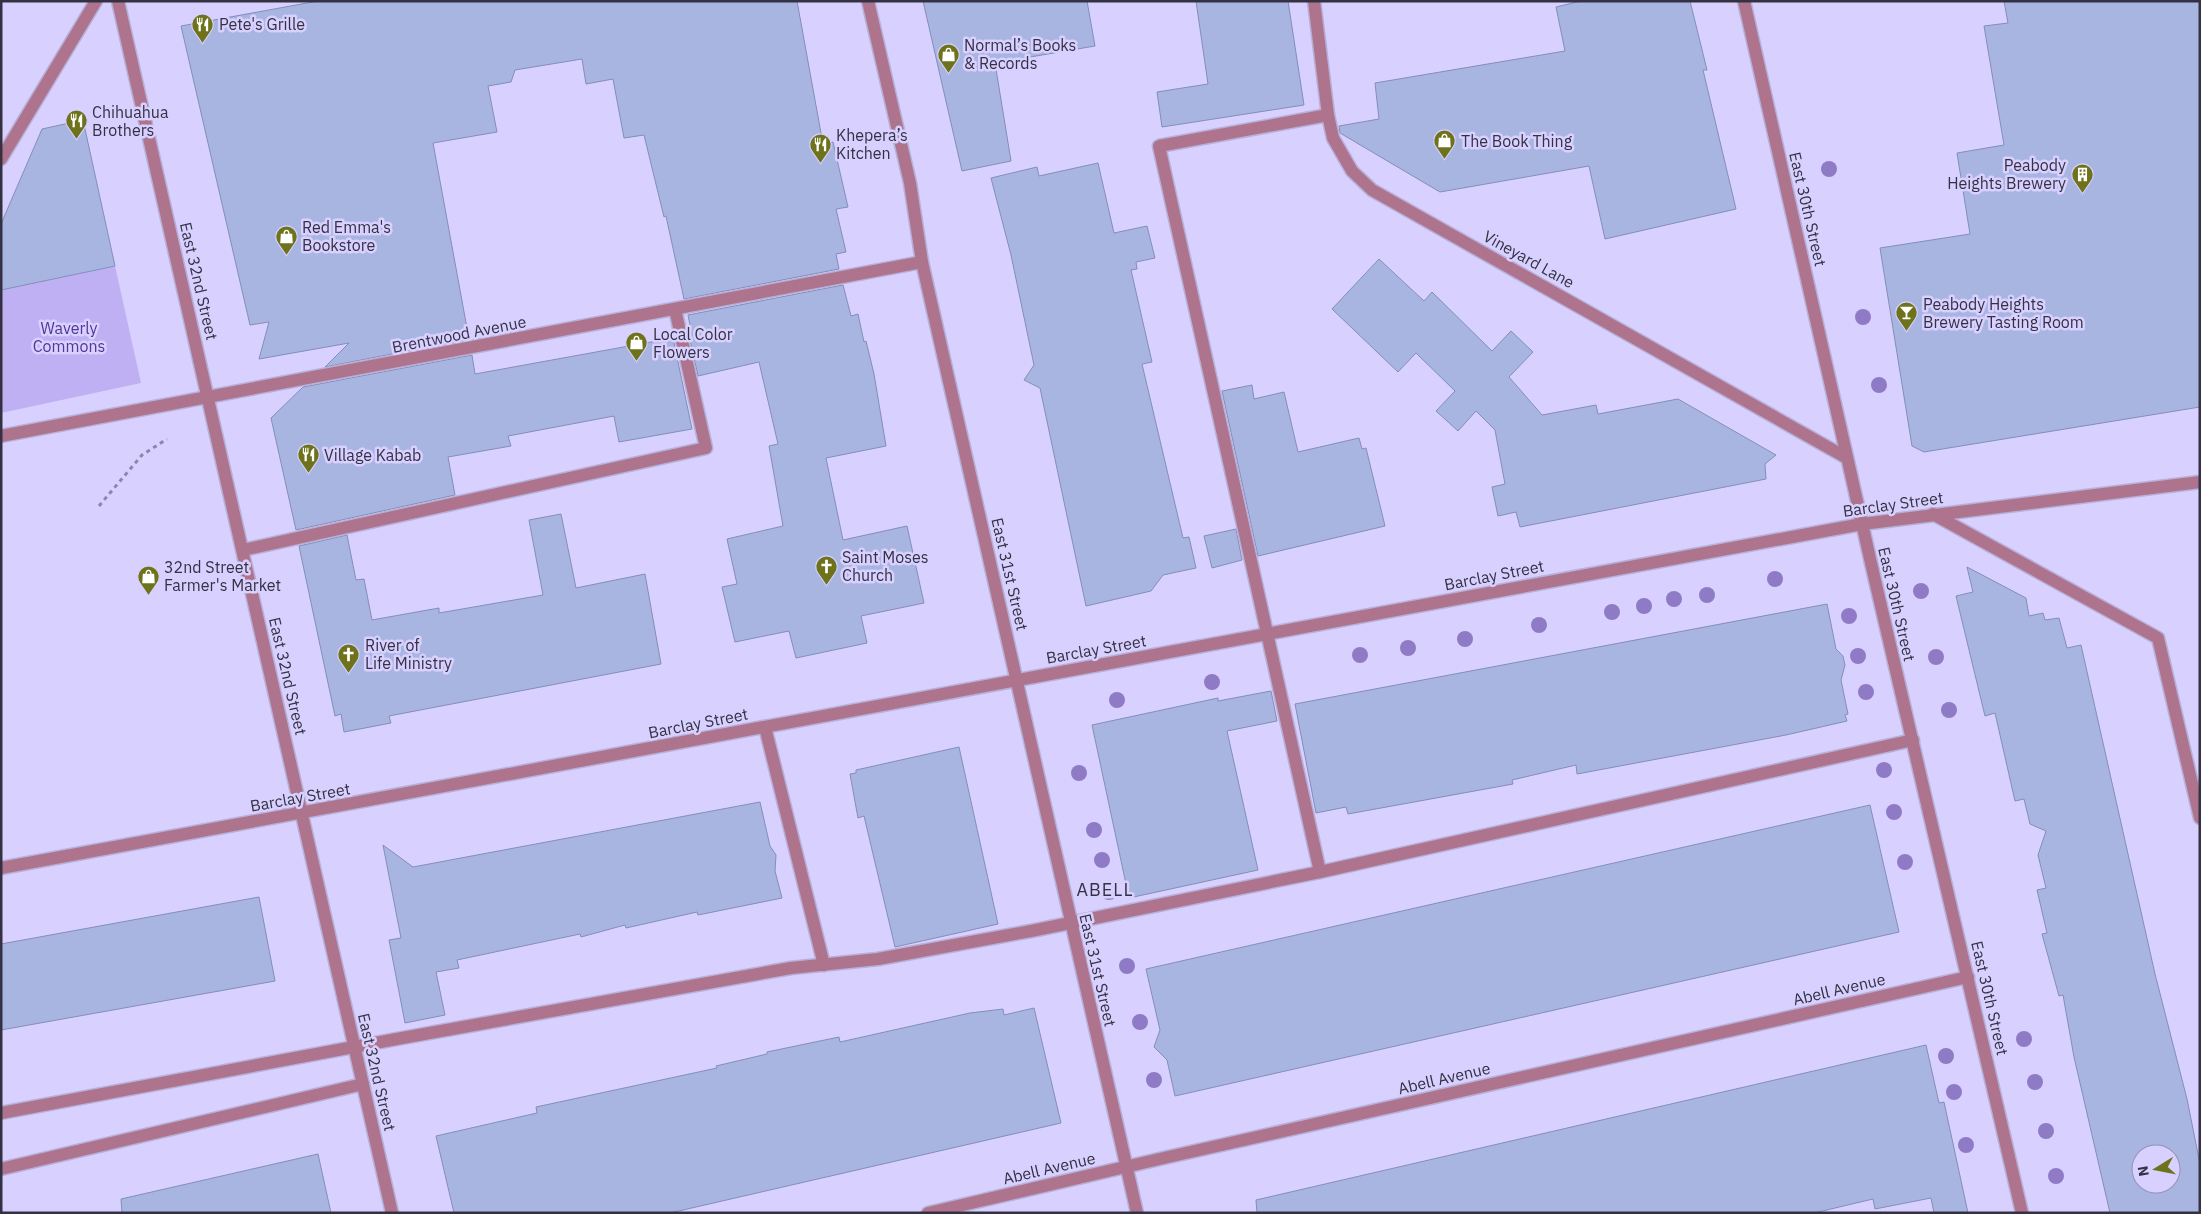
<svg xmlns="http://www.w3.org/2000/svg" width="2201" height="1214" font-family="'IBM Plex Sans',sans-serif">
	<rect width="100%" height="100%" fill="#d8d0ff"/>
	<polygon fill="#beb0f2" points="115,266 141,383 1,413 1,290"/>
	<g fill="#a9b5e1" stroke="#838eb8" fill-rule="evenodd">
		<polygon points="318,1 797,1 823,144 833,142 848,207 836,209 846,252 836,254 839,269 684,299 666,216 664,217 644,135 624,138 613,79 586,84 582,59 515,70 511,82 488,86 497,132 433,143 469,339 325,367 349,343 259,359 269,322 250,325 181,26"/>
		<polygon points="923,1 1087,1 1095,46 995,63 1011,161 962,171"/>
		<polygon points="1196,1 1288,1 1304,105 1162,127 1157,92 1208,84"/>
		<polygon points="1581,1 1690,1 1707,70 1703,70 1736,209 1605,239 1589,166 1440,192 1340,133 1339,126 1379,119 1375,83 1565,51 1556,7"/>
		<polygon points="2004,1 2200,1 2200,407 1924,452 1912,446 1880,248 1970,234 1957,153 2004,145 1984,26 2008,23"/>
		<polygon points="83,120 115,266 1,290 1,224 42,129"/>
		<polygon points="1098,163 1114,233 1147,226 1155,258 1136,262 1137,269 1131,270 1152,362 1142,364 1183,538 1189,537 1196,568 1163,575 1151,591 1086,606 1040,388 1024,380 1034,365 1011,255 991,178 1037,167 1039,176"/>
		<polygon points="1379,259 1424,301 1432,292 1492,351 1511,331 1533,352 1509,377 1542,415 1596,405 1598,414 1678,399 1776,455 1765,464 1766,479 1520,527 1516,512 1498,516 1492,487 1505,484 1495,430 1476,411 1458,431 1436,411 1455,391 1416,353 1398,372 1332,309"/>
		<polygon points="843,285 851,316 858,314 864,342 866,341 874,374 886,446 826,458 843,540 907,526 924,603 861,616 867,643 796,658 789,631 735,642 722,587 737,584 727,539 783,526 769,446 778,444 759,362 698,376 689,335 692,335 688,315"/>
		<polygon points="673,338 692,429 619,442 614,416 508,436 511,446 448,457 455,495 296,530 271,418 303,387 472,355 475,374"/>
		<polygon points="1252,385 1254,399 1284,392 1298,452 1359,438 1362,449 1366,448 1385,526 1258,556 1222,391"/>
		<polygon points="561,514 576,588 645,574 661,664 389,716 391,723 344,732 341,714 335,716 299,546 347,535 356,580 364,579 372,620 439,608 439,613 543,595 529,520"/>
		<polygon points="1236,529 1242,560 1212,568 1204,536"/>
		<path d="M1967,567L2026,598L2029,616L2043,613L2045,620L2059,618L2067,648L2081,645L2155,974L2187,1099L2200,1164V1213H2110L2074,1057L2063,995L2059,996L2042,934L2047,933L2037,890L2046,888L2038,855L2046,831L2030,824L2024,799L2015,801L1995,713L1985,716L1956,596L1973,592ZM2141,1154H2171V1184H2141Z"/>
		<polygon points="1827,604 1836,649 1843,656 1845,665 1841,680 1848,714 1845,715 1847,721 1786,735 1577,774 1576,765 1512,780 1513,784 1348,814 1346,807 1316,813 1295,704"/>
		<polygon points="1271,691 1277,721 1227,731 1258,870 1129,898 1092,725 1218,698 1218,701"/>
		<polygon points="959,747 998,924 895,947 864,816 858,818 850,774 856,773 856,770"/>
		<polygon points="760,802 770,846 776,855 775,871 782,898 698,915 697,912 626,928 625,925 581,937 580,934 457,960 459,968 436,972 445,1015 405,1023 389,940 401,938 383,845 413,867"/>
		<polygon points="1870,805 1899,932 1175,1096 1167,1060 1154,1047 1160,1030 1146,969"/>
		<polygon points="259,897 275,981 1,1030 1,944"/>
		<polygon points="1034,1008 1061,1123 670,1213 454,1213 436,1136 537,1113 536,1107 717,1068 716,1066 767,1054 767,1052 839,1037 840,1042 970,1013 1003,1009 1004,1015"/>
		<polygon points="1926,1045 1939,1103 1944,1102 1968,1213 1934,1213 1931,1198 1875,1209 1873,1199 1814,1213 1257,1213 1256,1200"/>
		<polygon points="318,1154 331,1213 122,1213 121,1199"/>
	</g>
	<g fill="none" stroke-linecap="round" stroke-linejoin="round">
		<defs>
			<g id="minor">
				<polyline points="118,1 392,1213"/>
				<polyline points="868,1 910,183 922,262 1137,1213"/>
				<polyline points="1314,1 1328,115 1333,138 1352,171 1372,190 1847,458"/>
				<polyline points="1744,1 1871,563 2022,1213"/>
				<polyline points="1,159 96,1"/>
				<polyline points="1,436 922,262"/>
				<polyline points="1933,514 2158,638 2200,818"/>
				<polyline points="243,550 706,448 675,309"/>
				<polyline points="765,727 824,965"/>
				<polyline points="1,868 1862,524 2200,482"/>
				<polyline points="1320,872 1159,146 1328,115"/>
				<polyline points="1,1113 402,1038 791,968 878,959 1031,931 1320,872 1913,740"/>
				<polyline points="1,1169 363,1084"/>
				<polyline points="928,1213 1168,1157 1968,977"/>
			</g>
		</defs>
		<use href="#minor" stroke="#b7b0d9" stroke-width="15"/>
		<polyline stroke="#8c87a8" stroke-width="3" stroke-dasharray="4 4" stroke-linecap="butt" points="99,506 142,455 167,439"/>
		<use href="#minor" stroke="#af748d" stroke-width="12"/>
	</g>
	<g fill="#8f7bc5">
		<circle cx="1829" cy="169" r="8"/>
		<circle cx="1863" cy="317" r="8"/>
		<circle cx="1879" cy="385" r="8"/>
		<circle cx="1775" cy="579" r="8"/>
		<circle cx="1921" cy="591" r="8"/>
		<circle cx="1707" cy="595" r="8"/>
		<circle cx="1674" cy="599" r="8"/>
		<circle cx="1644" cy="606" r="8"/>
		<circle cx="1612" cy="612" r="8"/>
		<circle cx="1849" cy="616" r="8"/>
		<circle cx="1539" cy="625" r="8"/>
		<circle cx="1465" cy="639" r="8"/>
		<circle cx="1408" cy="648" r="8"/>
		<circle cx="1360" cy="655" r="8"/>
		<circle cx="1858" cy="656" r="8"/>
		<circle cx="1936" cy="657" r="8"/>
		<circle cx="1212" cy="682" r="8"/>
		<circle cx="1866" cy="692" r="8"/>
		<circle cx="1117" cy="700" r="8"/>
		<circle cx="1949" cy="710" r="8"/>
		<circle cx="1884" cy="770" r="8"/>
		<circle cx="1079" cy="773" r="8"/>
		<circle cx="1894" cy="812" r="8"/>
		<circle cx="1094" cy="830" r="8"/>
		<circle cx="1102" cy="860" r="8"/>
		<circle cx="1905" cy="862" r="8"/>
		<circle cx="1109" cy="892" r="8"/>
		<circle cx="1127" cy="966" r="8"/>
		<circle cx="1140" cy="1022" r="8"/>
		<circle cx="2024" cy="1039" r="8"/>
		<circle cx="1946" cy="1056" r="8"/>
		<circle cx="1154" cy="1080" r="8"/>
		<circle cx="2035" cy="1082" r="8"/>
		<circle cx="1954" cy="1092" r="8"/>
		<circle cx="2046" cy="1131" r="8"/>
		<circle cx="1966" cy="1145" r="8"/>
		<circle cx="2056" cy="1176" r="8"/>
	</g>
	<defs>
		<symbol id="restaurant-pin" viewBox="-11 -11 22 30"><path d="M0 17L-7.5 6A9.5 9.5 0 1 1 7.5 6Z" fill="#6e731b" stroke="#d8d0ff"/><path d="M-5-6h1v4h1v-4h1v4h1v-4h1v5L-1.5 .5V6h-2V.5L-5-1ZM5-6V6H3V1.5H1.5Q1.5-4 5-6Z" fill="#fff"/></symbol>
		<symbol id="shop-pin" viewBox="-11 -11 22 30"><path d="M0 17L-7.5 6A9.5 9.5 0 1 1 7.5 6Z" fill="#6e731b" stroke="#d8d0ff"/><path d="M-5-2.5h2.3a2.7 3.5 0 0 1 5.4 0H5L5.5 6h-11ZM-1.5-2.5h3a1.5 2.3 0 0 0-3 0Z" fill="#fff"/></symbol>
		<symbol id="building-pin" viewBox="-11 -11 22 30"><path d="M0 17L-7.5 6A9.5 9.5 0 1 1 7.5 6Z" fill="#6e731b" stroke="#d8d0ff"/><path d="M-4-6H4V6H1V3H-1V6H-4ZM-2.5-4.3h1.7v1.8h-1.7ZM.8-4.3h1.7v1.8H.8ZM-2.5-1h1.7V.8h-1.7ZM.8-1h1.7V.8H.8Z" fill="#fff"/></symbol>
		<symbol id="bar-pin" viewBox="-11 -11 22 30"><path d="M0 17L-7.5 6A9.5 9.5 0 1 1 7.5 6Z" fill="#6e731b" stroke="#d8d0ff"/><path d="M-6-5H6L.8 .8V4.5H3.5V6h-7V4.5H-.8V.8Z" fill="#fff"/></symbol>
		<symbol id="church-pin" viewBox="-11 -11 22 30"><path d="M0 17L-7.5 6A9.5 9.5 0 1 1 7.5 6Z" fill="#6e731b" stroke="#d8d0ff"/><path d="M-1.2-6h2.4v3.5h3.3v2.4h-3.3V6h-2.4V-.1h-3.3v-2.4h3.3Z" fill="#fff"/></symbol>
	</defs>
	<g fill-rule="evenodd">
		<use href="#restaurant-pin" x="190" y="12" width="25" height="34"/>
		<use href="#shop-pin" x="936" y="42" width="25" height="34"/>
		<use href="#restaurant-pin" x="64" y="108" width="25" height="34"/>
		<use href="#shop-pin" x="1432" y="128" width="25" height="34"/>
		<use href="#restaurant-pin" x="808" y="132" width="25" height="34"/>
		<use href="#building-pin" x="2070" y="162" width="25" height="34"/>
		<use href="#shop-pin" x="274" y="224" width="25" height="34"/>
		<use href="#bar-pin" x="1894" y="300" width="25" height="34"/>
		<use href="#shop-pin" x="624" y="330" width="25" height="34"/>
		<use href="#restaurant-pin" x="296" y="442" width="25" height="34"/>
		<use href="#church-pin" x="814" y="554" width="25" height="34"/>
		<use href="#shop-pin" x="136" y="564" width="25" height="34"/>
		<use href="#church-pin" x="336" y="642" width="25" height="34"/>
	</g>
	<g text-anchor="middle" stroke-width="5" stroke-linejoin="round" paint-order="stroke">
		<g font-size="16" fill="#343143" stroke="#d8d0ff" text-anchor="start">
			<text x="219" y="30">Pete's Grille</text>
			<text x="964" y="51">Normal’s Books<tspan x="964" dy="18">&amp; Records</tspan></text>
			<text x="92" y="118">Chihuahua<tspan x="92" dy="18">Brothers</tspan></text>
			<text x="836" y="141">Khepera’s<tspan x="836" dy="18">Kitchen</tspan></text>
			<text x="1461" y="147">The Book Thing</text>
			<text x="2066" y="171" text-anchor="end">Peabody<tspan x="2066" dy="18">Heights Brewery</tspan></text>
			<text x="302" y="233">Red Emma's<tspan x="302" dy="18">Bookstore</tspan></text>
			<text x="1923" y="310">Peabody Heights<tspan x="1923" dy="18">Brewery Tasting Room</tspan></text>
			<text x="653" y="340">Local Color<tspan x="653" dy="18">Flowers</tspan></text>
			<text x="324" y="461">Village Kabab</text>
			<text x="842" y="563">Saint Moses<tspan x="842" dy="18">Church</tspan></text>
			<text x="164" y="573">32nd Street<tspan x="164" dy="18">Farmer's Market</tspan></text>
			<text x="365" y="651">River of<tspan x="365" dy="18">Life Ministry</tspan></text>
		</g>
		<g font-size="16" fill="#343143" stroke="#d8d0ff">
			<text transform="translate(1808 209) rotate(77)" y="6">East 30th Street</text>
			<text transform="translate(1529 259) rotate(29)" y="6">Vineyard Lane</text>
			<text transform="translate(199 281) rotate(77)" y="6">East 32nd Street</text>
			<text transform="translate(459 334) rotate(-11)" y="6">Brentwood Avenue</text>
			<text transform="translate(1893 504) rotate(-8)" y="6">Barclay Street</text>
			<text transform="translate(1010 574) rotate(77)" y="6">East 31st Street</text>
			<text transform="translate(1494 575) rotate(-11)" y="6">Barclay Street</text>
			<text transform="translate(1897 604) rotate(77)" y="6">East 30th Street</text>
			<text transform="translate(1096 649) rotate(-10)" y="6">Barclay Street</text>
			<text transform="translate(288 676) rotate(77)" y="6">East 32nd Street</text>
			<text transform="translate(698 723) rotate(-11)" y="6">Barclay Street</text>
			<text transform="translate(300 797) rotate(-10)" y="6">Barclay Street</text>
			<text transform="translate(1098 970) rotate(77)" y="6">East 31st Street</text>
			<text transform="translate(1839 989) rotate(-13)" y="6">Abell Avenue</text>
			<text transform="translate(1990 998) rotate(77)" y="6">East 30th Street</text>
			<text transform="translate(377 1072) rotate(77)" y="6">East 32nd Street</text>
			<text transform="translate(1444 1078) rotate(-13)" y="6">Abell Avenue</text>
			<text transform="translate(1049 1168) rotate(-13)" y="6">Abell Avenue</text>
		</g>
		<g font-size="16" fill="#543696" stroke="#d8d0ff">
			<text x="69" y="334">Waverly<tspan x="69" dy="18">Commons</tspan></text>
		</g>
		<g font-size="18" letter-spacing="1" fill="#343143" stroke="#d8d0ff">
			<text x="1105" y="896">ABELL</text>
		</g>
	</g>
	<rect width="2201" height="1214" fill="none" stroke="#343143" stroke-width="5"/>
	<g transform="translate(2156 1169) rotate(260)"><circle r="24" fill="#d8d0ff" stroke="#9690b4"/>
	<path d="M0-4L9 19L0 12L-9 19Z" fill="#6e731b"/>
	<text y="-8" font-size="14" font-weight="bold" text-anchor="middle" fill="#343143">N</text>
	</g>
</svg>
